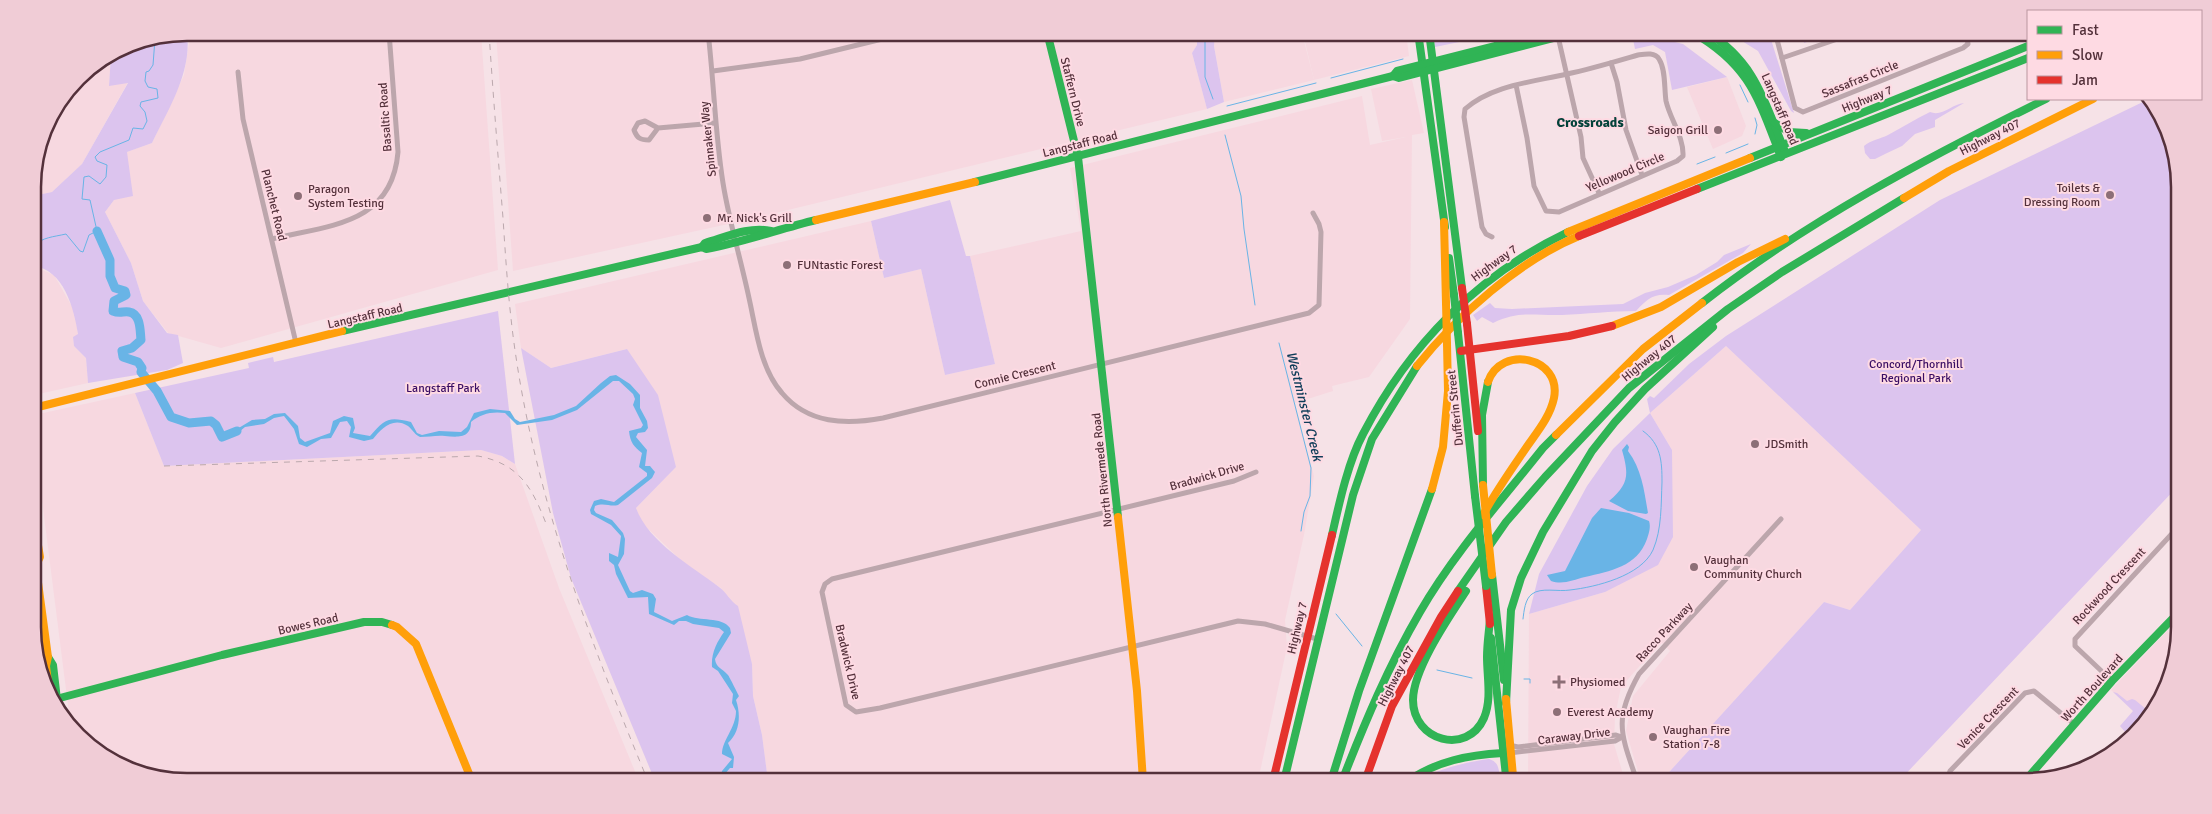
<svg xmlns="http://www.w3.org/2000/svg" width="2212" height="814" font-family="Signika,sans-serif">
	<rect width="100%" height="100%" fill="#f6e2e7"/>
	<g fill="#f7d8e0">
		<polygon points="187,33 481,33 498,270 221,348 168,333 143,301 131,263 105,212 114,200 127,152 152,143 184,75 189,43"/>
		<polygon points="496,33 1197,33 1197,45 1192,53 1207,109 742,221 513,271"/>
		<polygon points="1215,33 1302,33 1314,80 1224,102 1214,45"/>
		<polygon points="1303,33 1406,33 1409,56 1314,80"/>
		<polygon points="111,55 109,85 128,82 82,164 52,192 33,196 33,177 49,119 85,71"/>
		<polygon points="1727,77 1746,126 1742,136 1713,149 1687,87"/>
		<polygon points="1412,80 1424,133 1412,135 1410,319 1369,377 1332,386 1333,391 1295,403 1314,476 1304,535 1285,620 1287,647 1258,781 768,781 762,735 753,696 752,664 730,601 721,588 687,566 641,522 636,508 676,467 627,349 551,368 521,348 515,304 871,221 884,278 921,269 945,375 995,364 970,256 1081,231 1070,168 1362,96 1370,145 1406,137 1382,141 1371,89"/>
		<polygon points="33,266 54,275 75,312 78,335 73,337 74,346 86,358 88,383 34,395"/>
		<polygon points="1726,346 1921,530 1850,610 1824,602 1661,781 1644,781 1639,775 1626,731 1633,696 1670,651 1661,642 1621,687 1615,716 1614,744 1625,781 1528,781 1529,614 1605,592 1672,450 1650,413"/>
		<polygon points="135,393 164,466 481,450 502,456 515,464 559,588 639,781 188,781 138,773 71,729 34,437 34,415"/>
		<polygon points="2169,629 2168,632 2174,637 2178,637 2171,676 2153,713 2146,721 2111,690"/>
	</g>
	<g fill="#dcc4ee">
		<polygon points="1433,32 1503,33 1435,47"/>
		<polygon points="1802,32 1834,32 1834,33 1804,43"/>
		<path d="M187,33C192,72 169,108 152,143L127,152L133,196L114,200L105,212L131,263L143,301L167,333L178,335L183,363L167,370L88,383L86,358L74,346L73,337L78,334C74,309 64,269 33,266V196L52,192L82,164L128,83L109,86L111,55L128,44Z"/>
		<polygon points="1197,33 1215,33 1214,46 1224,102 1207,109 1192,53 1197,45"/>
		<polygon points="1639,33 1683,44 1727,77 1672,90 1665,52 1653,45 1635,49 1632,34"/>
		<polygon points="1729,33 1769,33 1794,113 1791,111 1758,51"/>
		<polygon points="2149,99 2168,128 2178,167 2179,485 1899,781 1661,781 1824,602 1850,610 1921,530 1726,346 1650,413 1672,450 1673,537 1658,565 1605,592 1529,614 1539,574 1587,486 1613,449 1650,413 1647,399 1650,396 1654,398 1689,364 1726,336 1940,200"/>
		<path d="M1964,103L1935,120V127L1915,134L1902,146L1885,154L1875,159H1870L1865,153L1864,146C1871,140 1880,139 1888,135C1903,127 1915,119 1930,112C1942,117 1952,104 1964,103Z"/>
		<polygon points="950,200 966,256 970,256 995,364 945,375 921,269 884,278 871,221"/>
		<path d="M1751,244L1743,253L1669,295C1653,293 1646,300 1636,311C1611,311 1586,314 1562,315C1534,316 1520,310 1493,323L1482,317L1477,321L1473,315L1490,303L1495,308L1512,309L1623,304L1645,293L1668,287L1696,275L1717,262L1724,255Z"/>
		<polygon points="498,311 515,464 502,456 481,450 164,466 135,393 249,368 248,363 273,357 274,362"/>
		<path d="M521,348L551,368L627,349L658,395L676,467L636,508C649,543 692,566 719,587C727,593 730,601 738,606L752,664L753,696L762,735L768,781H655L571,578L553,513Z"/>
		<polygon points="2113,692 2117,693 2127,701 2132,699 2135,700 2152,714 2128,740 2126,733 2120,726 2133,711"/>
		<path d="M1489,759C1500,762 1499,772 1500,781H1417C1441,768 1462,763 1489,759Z"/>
	</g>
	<g fill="#69b4e6">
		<path d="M616,375L630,384L640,395V408L647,421L648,428L645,432L638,433L636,437L647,450L645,466H650L655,472L652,478L618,505C610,507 604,502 595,506L594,510L596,513L612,520L623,533L625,539L624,554L618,565L630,591L633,593L642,590L653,594L656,599L654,612L672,621L687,615C699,622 722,616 730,628L731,633L715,659C716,668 722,668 728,675C729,676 738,694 739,696L736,700C741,715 740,732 728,743L734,757L733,768H730L724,775L725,781H720L722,771L732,759L722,754C722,740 736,728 736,711L732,703L733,694L718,671L712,667C711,653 717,642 724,632L719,628L693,624L686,621H679L674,625L649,614L648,597L628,598L616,574L614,565L609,561V553L618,557L621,536L611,525L591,514L590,510L594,501L601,499L614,502L647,476V473L639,467L642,453C634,447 630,442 629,431L641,428L643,425L633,405L635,399L633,394L619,381H613L577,410L552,420L517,425L505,413C492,411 480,414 471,422C471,439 457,437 445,436C437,435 428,437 420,437C415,435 413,430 408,426C393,416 381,429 373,439L364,441L349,437L351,427L347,421L340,422L331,438L321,439L307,447L299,444L294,429L284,416L274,418L264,424L245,427L233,437L227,435L252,420L265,419L274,414L285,413L298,426L300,438L305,442L330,433L333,421L344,416L353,418L355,428L353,433L370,436C385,419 388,416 411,422L417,433L422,435L439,431L461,432L467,427L474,413L490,409L510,411L515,419L520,422L554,415L576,406L601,383L610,376Z"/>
		<path d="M1627,444L1629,447L1628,451C1642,470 1644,490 1648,513L1646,514L1628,511L1609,501C1629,484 1629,475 1622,450Z"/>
		<path d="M1601,508L1629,513L1649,521C1651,527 1649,533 1647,539C1637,567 1610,571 1585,577C1573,580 1563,585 1551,581L1547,575L1565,571L1592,518Z"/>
	</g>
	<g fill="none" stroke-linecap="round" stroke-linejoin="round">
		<g stroke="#69b4e6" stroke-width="1">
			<polyline points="1205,32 1205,77 1213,99"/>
			<polyline points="1445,37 1453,32"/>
			<polyline points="1331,78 1403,59"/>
			<polyline points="1740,85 1748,102"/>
			<polyline points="1227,106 1316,83"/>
			<polyline points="1755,134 1757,125 1755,118"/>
			<polyline points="1225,135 1241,196 1244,229 1255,305"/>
			<polyline points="1726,153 1748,144"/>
			<polyline points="1697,164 1715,157"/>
			<path d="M33,246C43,237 53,237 66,234L80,251L83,252L89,235L97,231L90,200L82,199L84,177L89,176L100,184L106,177L107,165L97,161L95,157L100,152L129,140L133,128L143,129L147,121L145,112L140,106L141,102L158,98L157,89L148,87L145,81L146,72L149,71L153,65L155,39"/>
			<polyline points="1279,343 1311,468 1310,496 1304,512 1301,531"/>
			<polyline points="1336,614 1362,646"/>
			<path d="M1523,619C1524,611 1525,599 1532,594C1541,587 1558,592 1570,590C1596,587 1641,576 1653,550C1662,529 1661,504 1662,482C1662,461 1661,444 1643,431"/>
			<polyline points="1437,670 1472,678"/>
			<polyline points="1524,679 1530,679 1530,683"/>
		</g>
		<path stroke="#69b4e6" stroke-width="9" d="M97,231L110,260V276L115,288L125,291L126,295L114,301L113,311C120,314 123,311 129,312C141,314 140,331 141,340L132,348L122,351L123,357L138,362L142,368L141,372L157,391L171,417L189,423L211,421L216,425L222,437L237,431"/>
		<g stroke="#bca6ac" stroke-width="5">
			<path d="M708,32C714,83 715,133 723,183C729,221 741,260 749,298C756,329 760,368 782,393C808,424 846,425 883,418L1309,313L1319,305L1321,232L1319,224L1313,213"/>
			<polyline points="1557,32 1581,137 1583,158 1599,193"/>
			<polyline points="1775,32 1795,108 1803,112 1963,48 1968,44 1966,32"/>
			<polyline points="1782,58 1858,32"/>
			<polyline points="1611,63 1617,82 1626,130 1642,175"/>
			<polyline points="713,71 800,59 911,32"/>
			<polyline points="238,72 243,119 296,343"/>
			<path d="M658,128L649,140C640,140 637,138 634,130L638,123L645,121L658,128L715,123"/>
			<path d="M1492,237L1486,234L1482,227L1464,117L1465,109C1492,85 1533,82 1567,74C1591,69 1614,62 1638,55C1645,54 1655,52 1659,59C1666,70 1664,88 1666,101C1670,119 1684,137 1683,156L1677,161L1559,212L1546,211L1534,186L1527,138L1516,85"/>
			<path d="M272,239C329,225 392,225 398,152L389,32"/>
			<polyline points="1256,472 1234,481 832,579 825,584 822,592 846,705 856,712 880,708 1238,621 1265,624 1317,639"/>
			<polyline points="2112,681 2075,646 2075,639 2179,526"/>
			<polyline points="1509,745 1518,747 1616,735 1622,737"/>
			<polyline points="1509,753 1615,741 1622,737"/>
			<path d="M1637,781C1621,734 1613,720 1639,674L1781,519"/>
			<polyline points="1947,781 1950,771 2025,693 2034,691 2074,724"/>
		</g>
		<g stroke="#30b455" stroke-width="8">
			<polyline points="1047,32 1078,157 1118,517"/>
			<polyline points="1418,32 1445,227"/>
			<polyline points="1429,32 1462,288"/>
			<path d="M1692,32C1750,65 1758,98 1781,157"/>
			<path d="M1707,32C1755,62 1764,100 1784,149"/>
			<polyline points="1393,76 1397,71 1550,32"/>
			<polyline points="1775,123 1789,132 1806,133"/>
			<polyline points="1750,158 2028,46"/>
			<polyline points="975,182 1393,76 1399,78 1577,32"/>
			<polyline points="1697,189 2028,58"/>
			<path d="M702,247L705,243C726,237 749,226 771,231"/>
			<polyline points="1449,258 1454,295"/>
			<path d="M1702,303C1807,221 1926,158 2046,99"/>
			<path d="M342,331L702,247L706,249C744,242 779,229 816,220"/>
			<polyline points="1458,333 1475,496"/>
			<polyline points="1483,485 1482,415 1488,382"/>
			<path d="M1332,535C1339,504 1348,462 1363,434C1409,345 1478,275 1568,232"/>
			<polyline points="1492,575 1504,680"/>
			<polyline points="1458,591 1506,522 1545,477 1629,388 1728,309 1782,272 1904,198"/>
			<path d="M1466,591C1449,617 1413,669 1413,700C1413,741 1467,756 1484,718C1492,699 1487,677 1487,657C1487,644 1489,632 1490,619"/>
			<polyline points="1491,638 1506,776 1510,781"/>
			<polyline points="48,657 53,665 57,700"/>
			<polyline points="56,699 222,655 364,622 382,622 392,625"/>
			<polyline points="1506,703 1511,610 1521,578 1543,532 1592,451 1615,422 1645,389 1713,327"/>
			<polyline points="1284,781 1353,495 1372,439 1417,366"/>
			<polyline points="1331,781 1359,691 1432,489"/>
			<path d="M1342,781C1365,722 1388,667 1420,612C1454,553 1501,501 1543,448L1556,435"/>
			<path d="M1408,781C1437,761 1468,755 1503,753"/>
			<polyline points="2025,781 2112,681 2179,612"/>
		</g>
		<g stroke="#ff9f0a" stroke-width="8">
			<polyline points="1904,198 1949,171 2093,99"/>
			<polyline points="816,220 975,182"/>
			<polyline points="1444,222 1446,303"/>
			<polyline points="1568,232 1750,158"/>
			<polyline points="1612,326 1661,307 1738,262 1785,239"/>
			<path d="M1417,366C1457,316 1520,260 1579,236"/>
			<polyline points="34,408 342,331"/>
			<polyline points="1556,435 1643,349 1702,303"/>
			<polyline points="1432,489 1443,447 1448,391 1447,344"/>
			<path d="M1483,515C1496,491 1511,470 1526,448C1537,432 1550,417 1554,398C1562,357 1501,344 1488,382"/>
			<polyline points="1118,517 1137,691 1143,781"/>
			<polyline points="35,528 40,557 37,563"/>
			<polyline points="35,560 48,657 46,666 48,682"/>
			<polyline points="392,625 397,627 416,644 472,781"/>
			<polyline points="1506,699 1513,776 1511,781"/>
		</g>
		<g stroke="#e5322d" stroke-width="8">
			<polyline points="1579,236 1697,189"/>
			<polyline points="1467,324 1478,431"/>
			<polyline points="1461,351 1569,336 1612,326"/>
			<polyline points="1486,586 1490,624"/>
			<polyline points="1273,781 1332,535"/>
			<polyline points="1365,781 1392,706 1441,617 1458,591"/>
		</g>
		<g stroke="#bba8ad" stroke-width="1" stroke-dasharray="6 6" stroke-linecap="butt">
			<path d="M489,32C493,94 498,156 503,218C506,264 509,311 516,357C538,505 591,644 648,781"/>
			<path d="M164,466L478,456C521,464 533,490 547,526"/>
		</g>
		<g stroke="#30b455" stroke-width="8">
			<polyline points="1454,295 1458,333"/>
			<polyline points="1475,496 1486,586"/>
		</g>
		<g stroke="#ff9f0a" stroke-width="8">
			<polyline points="1446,303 1447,344"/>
			<polyline points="1483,485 1492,575"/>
		</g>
		<polyline stroke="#e5322d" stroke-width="8" points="1462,288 1467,324"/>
	</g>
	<g fill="#8d6f77" stroke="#fedae3" stroke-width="2">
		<circle cx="1718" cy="130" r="5"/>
		<circle cx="2110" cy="195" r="5"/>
		<circle cx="298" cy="196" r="5"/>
		<circle cx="707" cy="218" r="5"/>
		<circle cx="787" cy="265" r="5"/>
		<circle cx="1755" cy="444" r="5"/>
		<circle cx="1694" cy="567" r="5"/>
		<path d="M1556.5 674.5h5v5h5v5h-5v5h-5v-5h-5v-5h5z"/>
		<circle cx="1557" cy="712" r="5"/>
		<circle cx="1653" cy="737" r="5"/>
	</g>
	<g text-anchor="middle" stroke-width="4" stroke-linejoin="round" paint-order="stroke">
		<g font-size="12" fill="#54313b" stroke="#fedae3">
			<text transform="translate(1860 79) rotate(-22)" y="4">Sassafras Circle</text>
			<text transform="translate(1073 92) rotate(76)" y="4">Staffern Drive</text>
			<text transform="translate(1867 99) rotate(-22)" y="4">Highway 7</text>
			<text transform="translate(1780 109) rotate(67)" y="4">Langstaff Road</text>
			<text transform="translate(385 117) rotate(-94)" y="4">Basaltic Road</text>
			<text transform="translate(1990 137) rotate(-27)" y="4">Highway 407</text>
			<text transform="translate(708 139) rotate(-96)" y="4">Spinnaker Way</text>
			<text transform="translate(1080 144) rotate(-14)" y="4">Langstaff Road</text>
			<text transform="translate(1625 172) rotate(-23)" y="4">Yellowood Circle</text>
			<text transform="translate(274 205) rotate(76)" y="4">Planchet Road</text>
			<text transform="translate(1494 263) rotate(-36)" y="4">Highway 7</text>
			<text transform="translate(365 316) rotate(-13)" y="4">Langstaff Road</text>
			<text transform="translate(1649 358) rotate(-39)" y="4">Highway 407</text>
			<text transform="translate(1015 375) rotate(-14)" y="4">Connie Crescent</text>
			<text transform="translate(1455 408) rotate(-96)" y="4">Dufferin Street</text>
			<text transform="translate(1102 470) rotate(-96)" y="4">North Rivermede Road</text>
			<text transform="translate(1207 476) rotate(-16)" y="4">Bradwick Drive</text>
			<text transform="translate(2109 586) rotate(-47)" y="4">Rockwood Crescent</text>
			<text transform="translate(308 624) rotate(-13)" y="4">Bowes Road</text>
			<text transform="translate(1297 628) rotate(-77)" y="4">Highway 7</text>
			<text transform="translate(1664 632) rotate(-47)" y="4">Racco Parkway</text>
			<text transform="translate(848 662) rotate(77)" y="4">Bradwick Drive</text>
			<text transform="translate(1396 676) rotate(-63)" y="4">Highway 407</text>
			<text transform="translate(2092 688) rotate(-48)" y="4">Worth Boulevard</text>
			<text transform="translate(1988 718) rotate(-46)" y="4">Venice Crescent</text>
			<text transform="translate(1574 736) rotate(-7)" y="4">Caraway Drive</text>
		</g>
		<g font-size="12" fill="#54313b" stroke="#fedae3" text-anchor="start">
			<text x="1708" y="134" text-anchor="end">Saigon Grill</text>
			<text x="2100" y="192" text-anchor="end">Toilets &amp;<tspan x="2100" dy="14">Dressing Room</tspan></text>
			<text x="308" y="193">Paragon<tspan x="308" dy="14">System Testing</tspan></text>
			<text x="717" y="222">Mr. Nick's Grill</text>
			<text x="797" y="269">FUNtastic Forest</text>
			<text x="1765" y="448">JDSmith</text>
			<text x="1704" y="564">Vaughan<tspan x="1704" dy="14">Community Church</tspan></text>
			<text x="1570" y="686">Physiomed</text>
			<text x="1567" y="716">Everest Academy</text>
			<text x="1663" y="734">Vaughan Fire<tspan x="1663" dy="14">Station 7-8</tspan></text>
		</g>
		<g font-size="12" fill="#3a0e64" stroke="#fedae3">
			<text x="1916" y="368">Concord/Thornhill<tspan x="1916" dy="14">Regional Park</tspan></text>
			<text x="443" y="392">Langstaff Park</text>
		</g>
		<g font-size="14" font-weight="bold" fill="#024139" stroke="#fedae3">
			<text x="1590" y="127">Crossroads</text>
		</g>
		<g font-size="14" font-style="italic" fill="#0f3d59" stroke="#fedae3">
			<text transform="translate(1305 406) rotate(76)" y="5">Westminster Creek</text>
		</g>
	</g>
	<path d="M0 0H2212V814H0ZM187 41H2025A146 146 0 0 1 2171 187V627A146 146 0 0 1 2025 773H187A146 146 0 0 1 41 627V187A146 146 0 0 1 187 41Z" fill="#f0ccd6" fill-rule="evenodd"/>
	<path fill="none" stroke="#54313b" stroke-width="2.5" d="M187 41H2025A146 146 0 0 1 2171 187V627A146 146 0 0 1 2025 773H187A146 146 0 0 1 41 627V187A146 146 0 0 1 187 41Z"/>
	<rect x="2027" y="10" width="175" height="90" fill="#fedae3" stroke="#ba96a0"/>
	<rect x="2037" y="26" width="25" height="8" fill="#30b455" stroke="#ba96a0"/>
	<text x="2072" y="35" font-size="15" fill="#54313b">Fast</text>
	<rect x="2037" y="51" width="25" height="8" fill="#ff9f0a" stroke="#ba96a0"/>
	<text x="2072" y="60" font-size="15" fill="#54313b">Slow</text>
	<rect x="2037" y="76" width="25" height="8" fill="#e5322d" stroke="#ba96a0"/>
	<text x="2072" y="85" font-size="15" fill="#54313b">Jam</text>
</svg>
